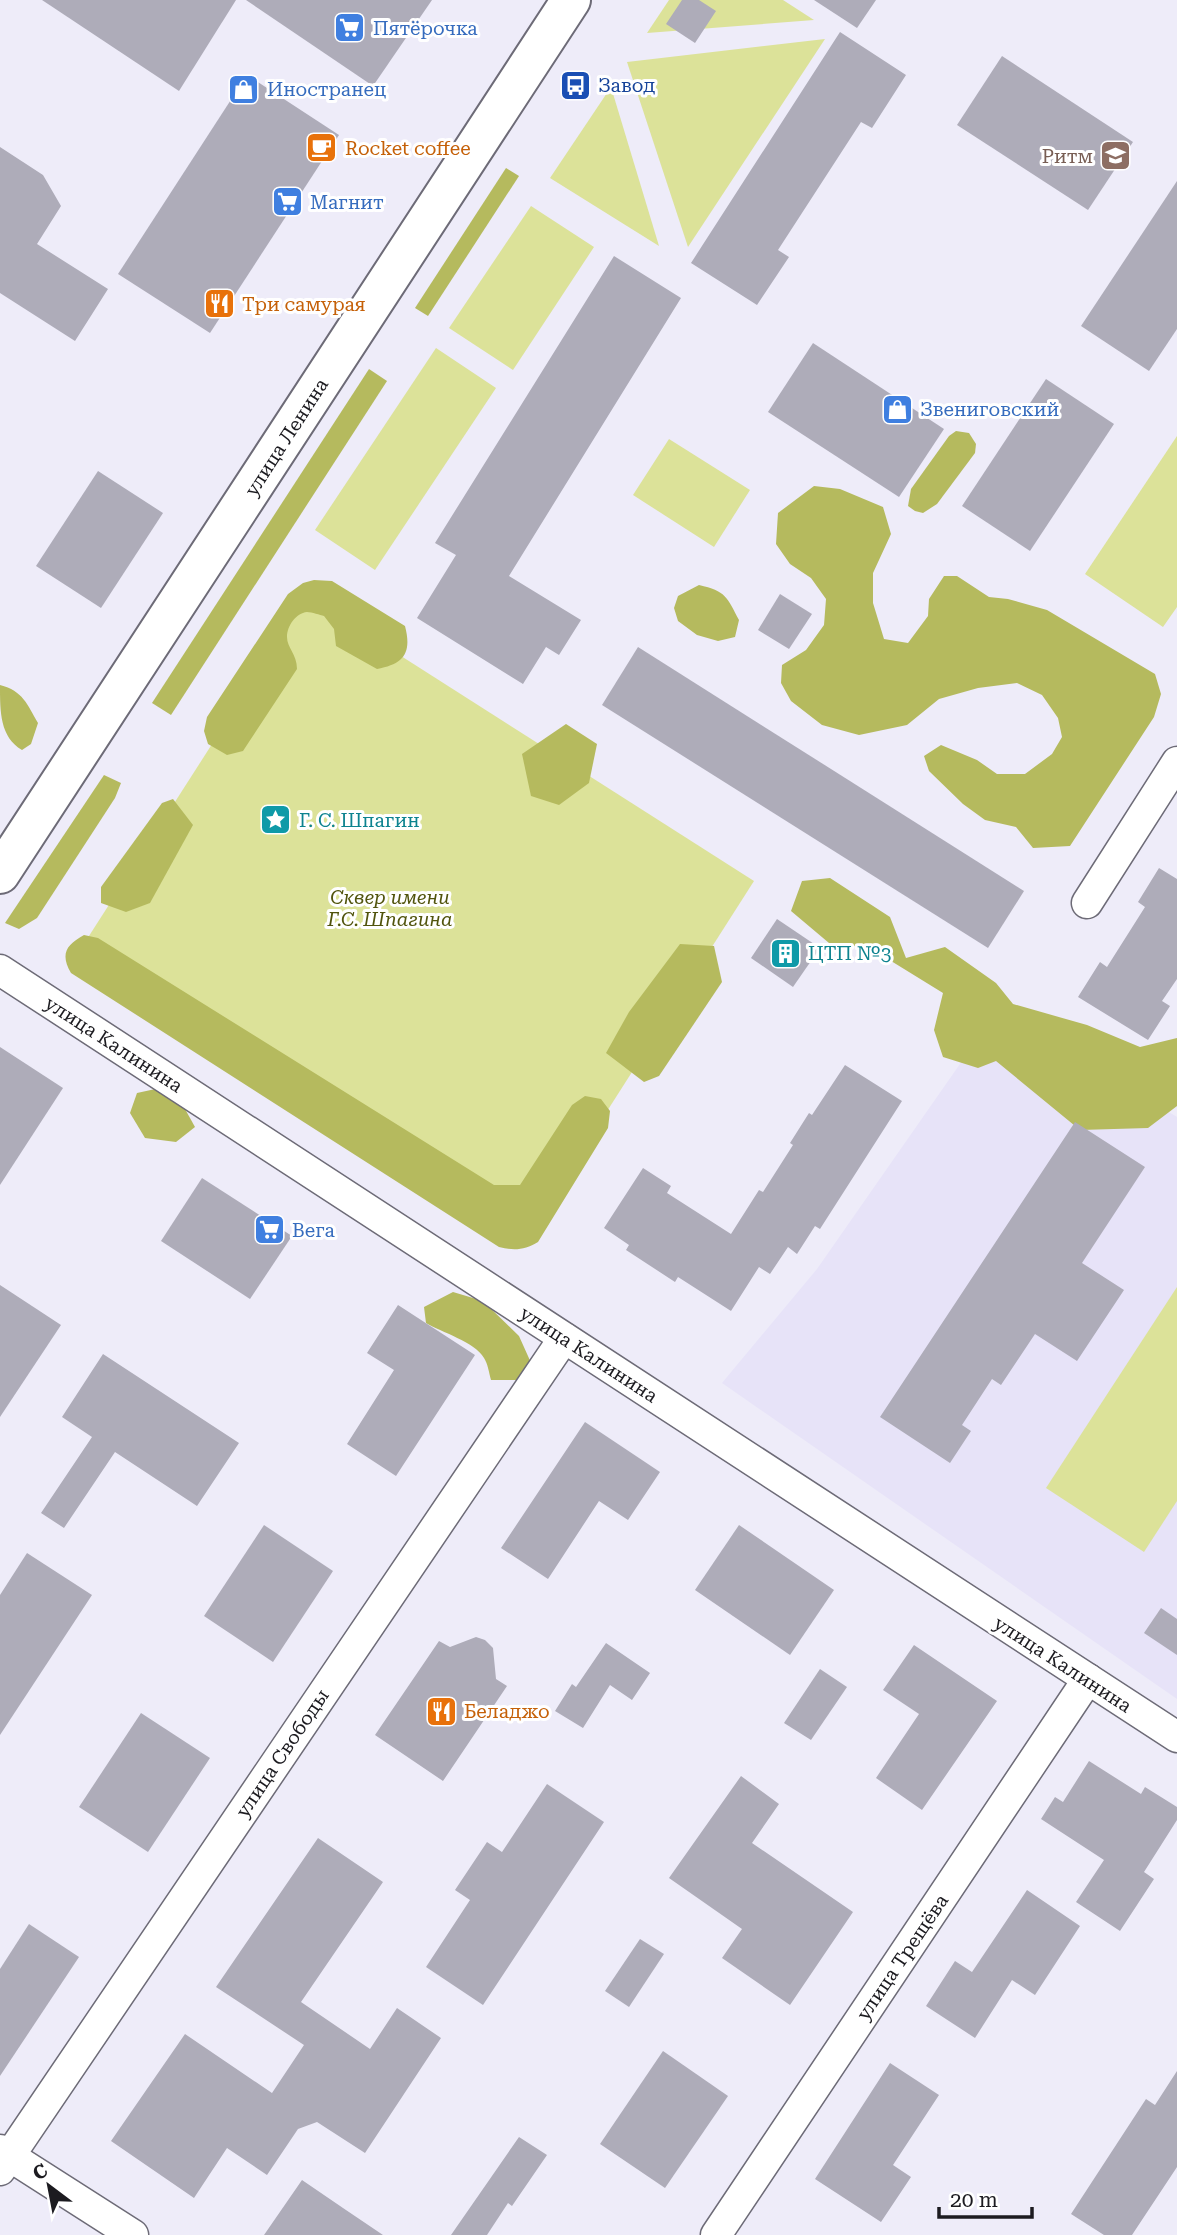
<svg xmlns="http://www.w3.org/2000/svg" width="1177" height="2235" font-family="'Roboto Serif',serif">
	<rect width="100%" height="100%" fill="#eeecf9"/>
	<polygon fill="#e7e3f8" points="999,1008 1177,1117 1177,1699 722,1383 817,1269"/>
	<g fill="#dce299">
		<polygon points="669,0 783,0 814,20 647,33"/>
		<polygon points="825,39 688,247 627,62"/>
		<polygon points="611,87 659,246 550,178"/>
		<polygon points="531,206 594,247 513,370 449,328"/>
		<polygon points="436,348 496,388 375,570 315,530"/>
		<polygon points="1177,436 1177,607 1163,627 1085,574"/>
		<polygon points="669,439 750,490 714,547 633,495"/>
		<polygon points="307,596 754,881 519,1249 71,964"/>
		<polygon points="1177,1287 1177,1501 1144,1552 1046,1488"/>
	</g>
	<g fill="#b5ba5e">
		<polygon points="506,168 519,176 428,316 415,308"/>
		<polygon points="369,369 387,381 171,715 152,703"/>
		<polygon points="956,431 969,433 976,444 975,453 937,504 923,513 915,511 908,506 911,489 949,436"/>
		<polygon points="814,486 840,489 883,507 891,534 873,573 873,603 884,639 908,643 928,616 929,599 944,576 957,576 989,597 1008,599 1047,610 1155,674 1161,694 1154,717 1070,846 1033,848 1016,827 985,820 963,804 929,771 924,756 941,745 977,760 997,774 1025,774 1052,754 1062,737 1058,718 1042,695 1017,683 978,688 939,699 907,725 859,735 822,725 791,701 781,683 782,665 806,650 824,625 826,599 811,578 790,564 776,544 778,513"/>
		<path d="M314,580L332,581L405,626C412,653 404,664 377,669L336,646L334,629L324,616C320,615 312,612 307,612C296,613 287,626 287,637C287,648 297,654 297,669L243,751L227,755L208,744L204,731L207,717L288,594L303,583Z"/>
		<path d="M699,585C726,591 727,597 739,620L735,637L718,641L697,635L678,621L674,608L678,596Z"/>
		<path d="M0,685C23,691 27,704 38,723L31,744L22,750C0,737 0,712 0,685Z"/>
		<polygon points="566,724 597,744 589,783 559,805 531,796 522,754"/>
		<polygon points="104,775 121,783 115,798 37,918 19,929 5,923"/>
		<polygon points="173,799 193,825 150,903 126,912 101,903 101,887 162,803"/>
		<polygon points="830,878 890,917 906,958 945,947 996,983 1013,1004 1087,1025 1140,1047 1177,1038 1177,1106 1148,1128 1080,1130 996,1061 978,1068 943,1057 934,1030 943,993 870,948 829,943 791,911 802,881"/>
		<path d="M84,935L98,938L494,1185H520L572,1105L585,1096L601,1099L610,1111L608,1128L538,1242C525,1250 514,1251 499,1247L71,973C60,954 66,945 84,935Z"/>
		<polygon points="680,944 714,946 722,982 659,1076 644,1082 606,1053 629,1012"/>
		<polygon points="160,1088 180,1100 195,1127 176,1142 145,1138 130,1113 137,1093"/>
		<path d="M453,1292L483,1301L519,1336L532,1365L522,1380H491C489,1373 488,1364 484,1358C475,1342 441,1332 426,1323L424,1307Z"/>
	</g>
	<g fill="#aeacb9">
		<polygon points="42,0 236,0 179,91"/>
		<polygon points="246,0 432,0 373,86"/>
		<polygon points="682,0 699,0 716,11 695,43 666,24"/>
		<polygon points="814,0 876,0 857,28"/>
		<polygon points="840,32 906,75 872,128 861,122 778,250 789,257 757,305 691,263"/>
		<polygon points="1002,56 1133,142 1088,210 957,125"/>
		<polygon points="247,75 339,135 210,333 118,274"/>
		<polygon points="0,147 43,175 61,206 37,244 108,289 75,341 0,293"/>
		<polygon points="1177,181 1177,329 1149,371 1081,326"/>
		<polygon points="614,256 681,298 509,576 581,620 559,655 546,647 523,684 417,618 456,555 435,543"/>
		<polygon points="813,343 944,429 899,497 768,412"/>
		<polygon points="1046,379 1114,424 1030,551 962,506"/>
		<polygon points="98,471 163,513 101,608 36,566"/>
		<polygon points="780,594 812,614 789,649 758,630"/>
		<polygon points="638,647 1024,891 988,948 602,705"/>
		<polygon points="1159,868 1177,879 1177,979 1162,1001 1170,1006 1148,1040 1078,997 1100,962 1107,967 1145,907 1138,902"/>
		<polygon points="777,919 820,948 793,987 751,958"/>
		<polygon points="0,1047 63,1088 0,1185"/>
		<polygon points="845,1065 902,1101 820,1229 815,1226 797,1254 788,1247 770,1274 759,1267 731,1311 678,1277 675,1282 626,1250 629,1245 604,1228 643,1168 671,1186 667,1193 731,1234 759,1190 763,1192 793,1145 790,1143 809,1113 812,1115"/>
		<polygon points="1075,1122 1145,1167 1082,1263 1124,1290 1077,1361 1035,1334 1001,1385 992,1379 962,1425 971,1431 950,1463 880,1417"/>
		<polygon points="202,1178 292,1236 250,1299 161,1241"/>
		<polygon points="0,1285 61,1325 0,1417"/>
		<polygon points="398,1305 475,1355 396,1476 347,1444 394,1370 367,1353"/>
		<polygon points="103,1354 239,1443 197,1506 115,1452 64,1528 41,1513 92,1437 62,1417"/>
		<polygon points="585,1422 660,1472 628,1520 599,1501 548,1579 501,1548"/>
		<polygon points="264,1525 333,1571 273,1662 204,1616"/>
		<polygon points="739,1525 834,1590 790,1655 695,1590"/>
		<polygon points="27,1553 92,1595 0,1735 0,1595"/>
		<polygon points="1161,1608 1177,1619 1177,1655 1144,1633"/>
		<polygon points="476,1637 485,1640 493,1648 496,1679 507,1686 443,1781 375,1735 439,1641 450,1647"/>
		<polygon points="606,1643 650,1673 632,1700 610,1685 583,1728 555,1711 572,1684 576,1687"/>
		<polygon points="914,1645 997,1701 922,1810 876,1778 919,1714 883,1690"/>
		<polygon points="820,1669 847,1687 811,1740 784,1723"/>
		<polygon points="141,1713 210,1758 148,1852 79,1807"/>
		<polygon points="1089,1761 1141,1794 1145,1787 1177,1807 1177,1820 1144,1872 1154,1879 1120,1931 1076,1902 1104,1860 1041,1819 1055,1797 1063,1802"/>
		<polygon points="741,1776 779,1804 752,1843 853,1912 790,2005 722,1958 742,1929 669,1878"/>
		<polygon points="547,1784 604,1822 483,2005 426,1967 470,1900 455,1890 487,1842 502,1852"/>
		<polygon points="318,1838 383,1882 301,2002 370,2049 397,2008 441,2038 365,2153 317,2122 298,2129 267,2175 227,2148 194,2198 111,2141 185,2034 272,2093 304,2045 216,1987"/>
		<polygon points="1027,1890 1080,1926 1035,1995 1012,1980 975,2038 926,2006 955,1961 972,1972"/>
		<polygon points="29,1924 79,1957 0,2076 0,1969"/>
		<polygon points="640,1939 664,1954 629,2007 605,1991"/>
		<polygon points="663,2051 728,2096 665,2188 600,2144"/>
		<polygon points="890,2063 939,2095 893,2165 911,2177 881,2222 815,2179"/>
		<polygon points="1177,2071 1177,2167 1132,2235 1104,2235 1071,2214 1146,2099 1155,2105"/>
		<polygon points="519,2137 547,2155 512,2206 508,2203 487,2235 451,2235"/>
		<polygon points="302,2180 343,2208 383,2235 264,2235"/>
	</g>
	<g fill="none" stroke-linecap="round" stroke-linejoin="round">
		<defs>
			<g id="street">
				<polyline points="1087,903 1177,762"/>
				<polyline points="0,970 1177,1737"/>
				<polyline points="0,2150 133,2235"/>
				<polyline points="0,2170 564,1338"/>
				<polyline points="716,2235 1088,1679"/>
			</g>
			<polyline id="secondary" points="0,874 571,0"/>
		</defs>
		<use href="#street" stroke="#6d6b77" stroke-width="33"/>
		<use href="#secondary" stroke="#6d6b77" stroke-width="42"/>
		<use href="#street" stroke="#fff" stroke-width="30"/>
		<use href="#secondary" stroke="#fff" stroke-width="38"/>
	</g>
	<defs>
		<symbol id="supermarket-square" viewBox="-11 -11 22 22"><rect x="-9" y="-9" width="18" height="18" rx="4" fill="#3f7fe0" stroke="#fff"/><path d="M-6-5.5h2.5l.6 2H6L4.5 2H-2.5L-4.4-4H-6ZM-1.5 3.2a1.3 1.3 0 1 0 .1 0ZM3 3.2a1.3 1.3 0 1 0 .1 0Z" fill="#fff"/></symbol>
		<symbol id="bus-square" viewBox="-11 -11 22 22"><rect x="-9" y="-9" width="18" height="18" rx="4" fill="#1a4fb4" stroke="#fff"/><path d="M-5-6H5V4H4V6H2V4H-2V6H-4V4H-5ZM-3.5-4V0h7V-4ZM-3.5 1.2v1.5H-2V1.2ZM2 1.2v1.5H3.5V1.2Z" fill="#fff"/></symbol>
		<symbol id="shop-square" viewBox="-11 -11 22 22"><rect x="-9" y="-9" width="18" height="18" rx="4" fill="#3f7fe0" stroke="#fff"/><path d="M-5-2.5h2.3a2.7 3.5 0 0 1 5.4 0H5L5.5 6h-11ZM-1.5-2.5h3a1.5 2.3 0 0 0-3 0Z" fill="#fff"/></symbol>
		<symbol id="cafe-square" viewBox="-11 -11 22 22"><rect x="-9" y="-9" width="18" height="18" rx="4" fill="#e8710a" stroke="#fff"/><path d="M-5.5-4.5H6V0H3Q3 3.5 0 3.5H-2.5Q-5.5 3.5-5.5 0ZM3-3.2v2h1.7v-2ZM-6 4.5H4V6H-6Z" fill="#fff"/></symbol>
		<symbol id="university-square" viewBox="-11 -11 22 22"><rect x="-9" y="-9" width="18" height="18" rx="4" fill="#8d6e63" stroke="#fff"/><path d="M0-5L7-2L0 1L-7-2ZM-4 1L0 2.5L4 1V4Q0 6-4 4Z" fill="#fff"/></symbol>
		<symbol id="restaurant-square" viewBox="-11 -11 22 22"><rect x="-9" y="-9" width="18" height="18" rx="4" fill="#e8710a" stroke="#fff"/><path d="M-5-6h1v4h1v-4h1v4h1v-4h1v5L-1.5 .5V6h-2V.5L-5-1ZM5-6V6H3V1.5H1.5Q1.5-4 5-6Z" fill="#fff"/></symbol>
		<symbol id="sight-square" viewBox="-11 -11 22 22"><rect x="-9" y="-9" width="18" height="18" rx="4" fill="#0f9aa8" stroke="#fff"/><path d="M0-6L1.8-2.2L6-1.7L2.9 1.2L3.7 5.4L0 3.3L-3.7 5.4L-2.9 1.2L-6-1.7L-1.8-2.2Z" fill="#fff"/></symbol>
		<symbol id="building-square" viewBox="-11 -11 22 22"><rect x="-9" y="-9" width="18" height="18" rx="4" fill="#0f9aa8" stroke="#fff"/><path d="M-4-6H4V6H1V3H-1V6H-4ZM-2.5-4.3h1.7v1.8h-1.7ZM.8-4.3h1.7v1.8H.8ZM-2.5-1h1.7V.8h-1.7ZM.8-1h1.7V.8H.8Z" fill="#fff"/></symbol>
	</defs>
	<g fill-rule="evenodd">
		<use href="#supermarket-square" x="332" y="10" width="35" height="35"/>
		<use href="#bus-square" x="558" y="68" width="35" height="35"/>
		<use href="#shop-square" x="226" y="72" width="35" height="35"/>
		<use href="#cafe-square" x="304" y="130" width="35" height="35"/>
		<use href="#university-square" x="1098" y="138" width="35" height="35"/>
		<use href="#supermarket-square" x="270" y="184" width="35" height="35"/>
		<use href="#restaurant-square" x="202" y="286" width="35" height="35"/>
		<use href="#shop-square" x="880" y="392" width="35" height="35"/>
		<use href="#sight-square" x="258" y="802" width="35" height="35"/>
		<use href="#building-square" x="768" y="936" width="35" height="35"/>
		<use href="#supermarket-square" x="252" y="1212" width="35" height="35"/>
		<use href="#restaurant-square" x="424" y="1694" width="35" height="35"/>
	</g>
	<g text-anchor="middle" stroke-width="6" stroke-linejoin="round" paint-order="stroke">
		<g font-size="19" fill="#366cbe" stroke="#fff" text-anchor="start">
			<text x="373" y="35">Пятёрочка</text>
			<text x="267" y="96">Иностранец</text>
			<text x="310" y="209">Магнит</text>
			<text x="920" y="416">Звениговский</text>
			<text x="292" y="1237">Вега</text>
		</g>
		<g font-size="19" fill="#164399" stroke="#fff" text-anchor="start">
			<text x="598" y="92">Завод</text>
		</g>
		<g font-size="19" fill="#c56008" stroke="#fff" text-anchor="start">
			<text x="345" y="155">Rocket coffee</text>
			<text x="242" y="311">Три самурая</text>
			<text x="464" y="1718">Беладжо</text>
		</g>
		<g font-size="19" fill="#785e54" stroke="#fff" text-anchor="end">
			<text x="1093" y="163">Ритм</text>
		</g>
		<g font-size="19" fill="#1c1b20" stroke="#fff">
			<text transform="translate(286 437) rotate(-57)" y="7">улица Ленина</text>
			<text transform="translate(114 1044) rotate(33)" y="7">улица Калинина</text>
			<text transform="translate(589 1354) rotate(33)" y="7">улица Калинина</text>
			<text transform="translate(1063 1664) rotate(33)" y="7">улица Калинина</text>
			<text transform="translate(282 1753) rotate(-56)" y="7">улица Свободы</text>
			<text transform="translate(902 1957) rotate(-56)" y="7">улица Трещёва</text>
		</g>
		<g font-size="19" fill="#0d838f" stroke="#fff" text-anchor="start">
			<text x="299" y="827">Г. С. Шпагин</text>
			<text x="808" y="960">ЦТП №3</text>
		</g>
		<g font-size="19" font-style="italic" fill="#51540d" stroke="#fff">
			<text x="390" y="904">Сквер имени<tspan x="390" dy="22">Г.С. Шпагина</tspan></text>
		</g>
	</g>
	<g transform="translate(49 2186) rotate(328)" stroke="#ffffff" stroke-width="5" paint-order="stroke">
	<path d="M0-5L12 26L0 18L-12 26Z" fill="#1c1b20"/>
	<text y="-10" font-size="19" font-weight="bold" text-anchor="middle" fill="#1c1b20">С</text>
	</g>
	<path d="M939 2207v10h93v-10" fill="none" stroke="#1c1b20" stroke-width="3.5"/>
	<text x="950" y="2207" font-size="21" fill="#1c1b20" stroke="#ffffff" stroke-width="5" paint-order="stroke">20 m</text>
</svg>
